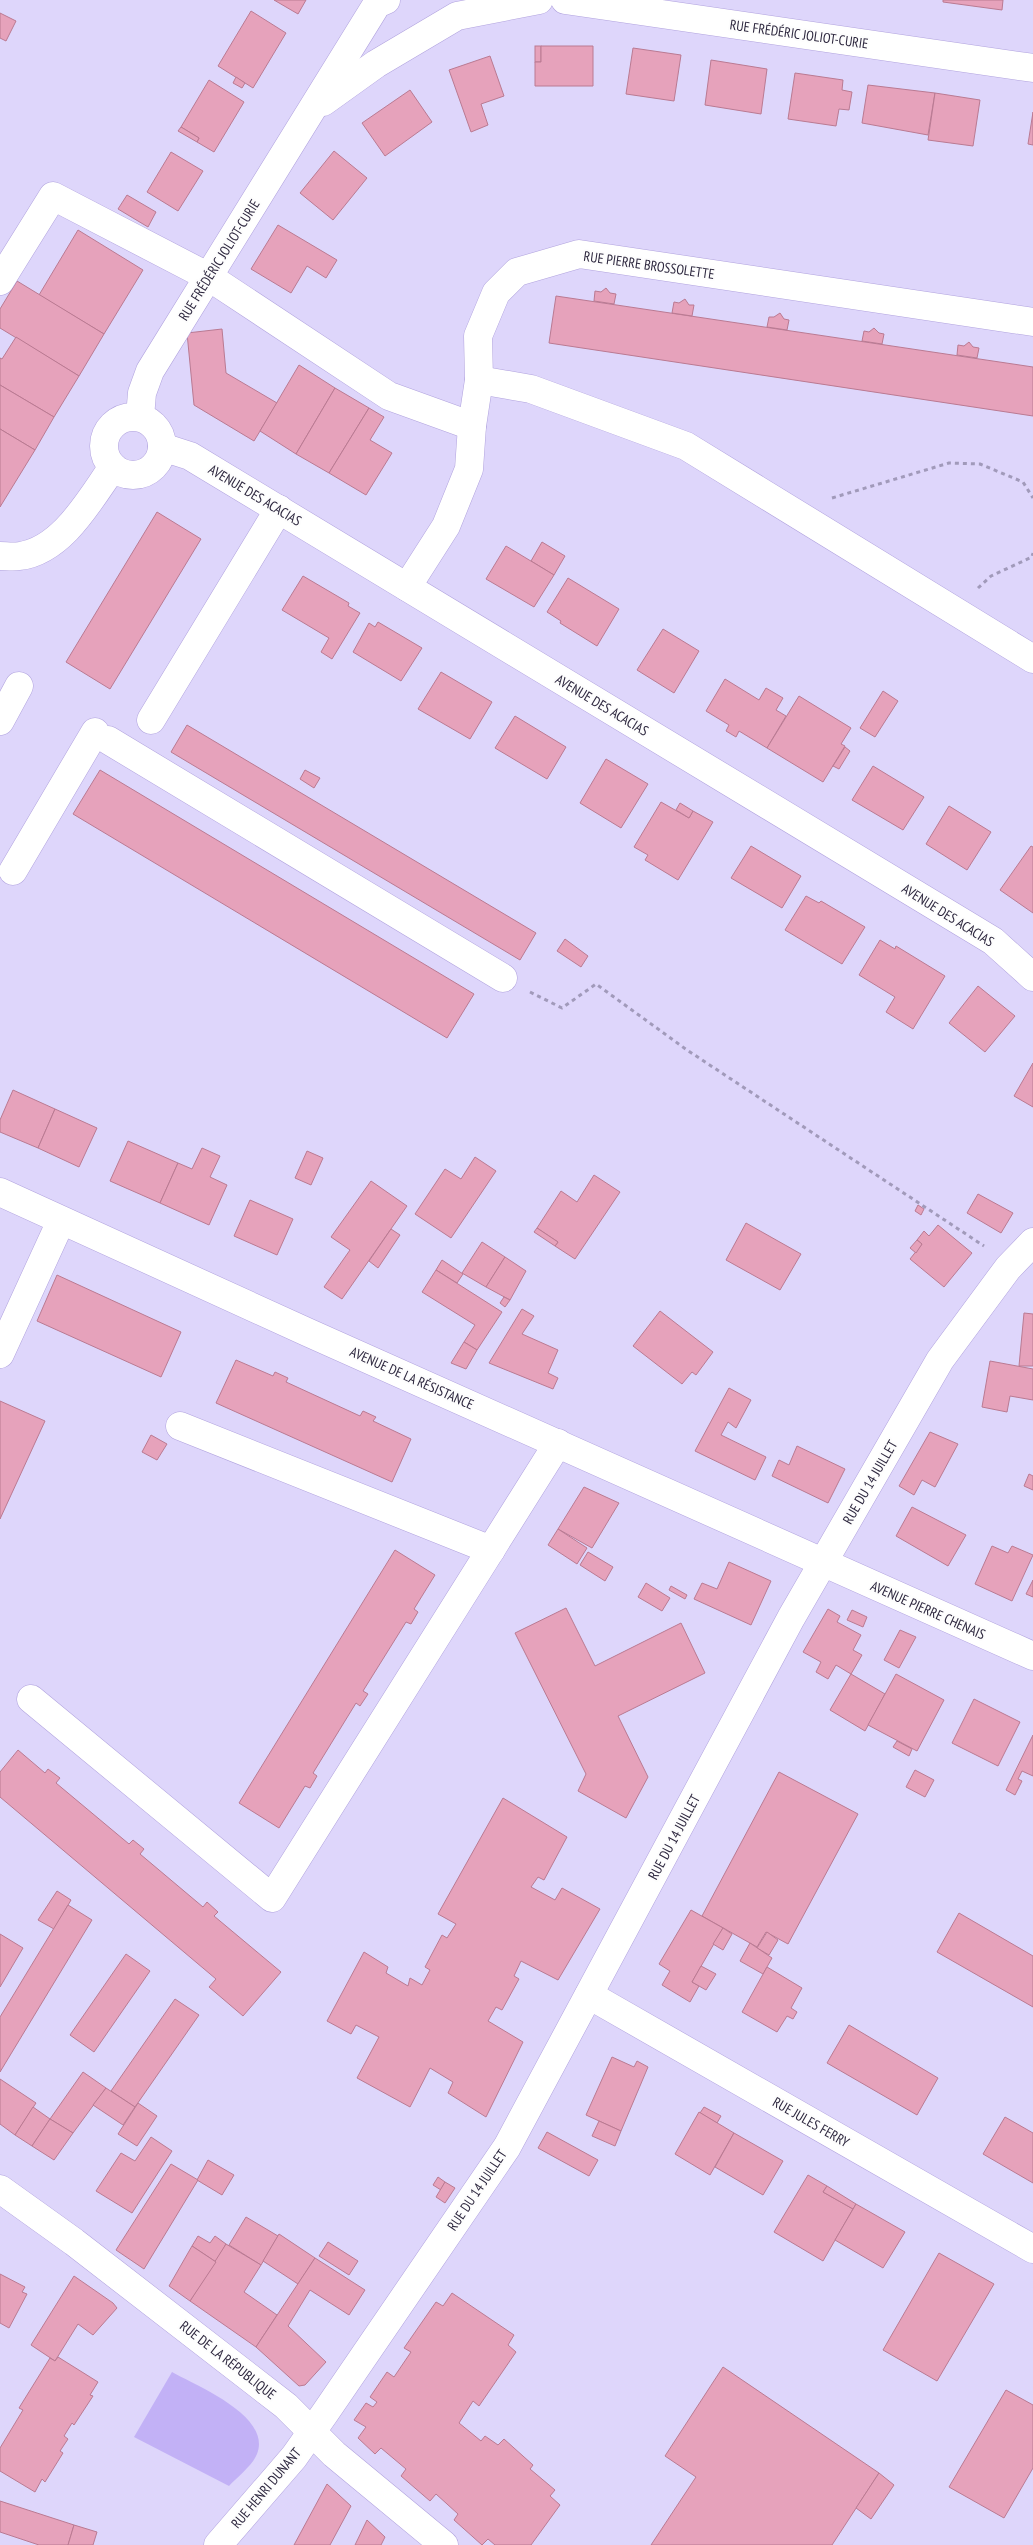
<svg xmlns="http://www.w3.org/2000/svg" width="1033" height="2545" font-family="'PT Sans Narrow',sans-serif">
	<rect width="100%" height="100%" fill="#ded6fb"/>
	<path fill="#c2b1f6" d="M172,2372C197,2386 272,2416 257,2454C252,2466 237,2477 229,2486L134,2437Z"/>
	<g fill="#e6a2bb" stroke="#ba7a92">
		<polygon points="274,0 306,0 298,14"/>
		<polygon points="943,0 1003,0 1002,10 943,2"/>
		<polygon points="251,11 286,33 253,88 218,66"/>
		<polygon points="0,13 16,21 6,41 0,38"/>
		<rect x="535" y="46" width="6" height="16"/>
		<polygon points="541,46 593,46 593,86 535,86 535,62 541,62"/>
		<polygon points="633,48 681,55 674,101 626,94"/>
		<polygon points="490,56 504,96 481,104 488,125 471,132 449,70"/>
		<polygon points="711,60 767,69 761,114 705,105"/>
		<polygon points="795,73 843,80 842,90 852,92 849,110 839,109 836,126 788,119"/>
		<polygon points="236,77 245,83 242,88 233,83"/>
		<polygon points="209,80 244,102 214,152 197,142 199,138 181,127"/>
		<polygon points="868,85 935,93 928,135 862,123"/>
		<polygon points="410,90 432,122 385,156 362,123"/>
		<polygon points="935,93 980,100 973,146 928,140"/>
		<polygon points="1033,112 1033,145 1028,144"/>
		<polygon points="181,127 199,138 197,142 178,131"/>
		<polygon points="334,151 367,178 333,220 300,193"/>
		<polygon points="171,152 203,171 178,211 147,192"/>
		<polygon points="127,195 156,212 148,227 118,209"/>
		<polygon points="278,225 337,260 326,278 307,266 291,293 251,269"/>
		<polygon points="78,230 143,270 104,334 39,295"/>
		<polygon points="17,281 104,334 79,376 0,328 0,309"/>
		<polygon points="606,288 610,293 616,294 614,304 594,301 595,291 601,292"/>
		<polygon points="556,296 1033,367 1033,416 549,343"/>
		<polygon points="685,299 689,305 694,305 692,316 672,313 674,302 679,303"/>
		<polygon points="780,313 784,319 789,320 787,330 767,327 769,317 774,317"/>
		<polygon points="874,328 879,333 884,334 882,344 862,341 864,331 869,332"/>
		<polygon points="222,329 226,373 277,403 254,441 194,405 187,333"/>
		<polygon points="16,337 79,376 54,417 0,385 0,358 2,359"/>
		<polygon points="969,342 973,347 979,348 977,358 957,355 958,345 964,346"/>
		<polygon points="299,365 335,388 296,454 260,431"/>
		<polygon points="0,385 54,417 35,450 0,429"/>
		<polygon points="335,388 369,408 329,473 296,454"/>
		<polygon points="369,408 384,417 370,440 392,453 366,495 329,473"/>
		<polygon points="0,429 35,450 0,507"/>
		<polygon points="157,512 201,539 110,689 66,662"/>
		<polygon points="542,542 565,556 554,575 531,561"/>
		<polygon points="506,546 554,575 534,607 486,579"/>
		<polygon points="303,576 349,603 348,606 360,613 332,659 321,652 329,638 282,610"/>
		<polygon points="568,578 619,609 597,646 560,623 561,621 547,612"/>
		<polygon points="378,622 422,648 401,681 353,652 369,623 375,627"/>
		<polygon points="663,629 699,651 674,693 637,670"/>
		<polygon points="441,672 492,702 470,739 418,709"/>
		<polygon points="725,679 759,700 766,688 783,698 776,710 786,716 767,748 739,731 736,737 726,731 729,725 706,711"/>
		<polygon points="883,691 898,701 875,737 860,728"/>
		<polygon points="799,696 851,728 841,744 845,746 823,782 767,748"/>
		<polygon points="515,716 566,747 547,779 495,748"/>
		<polygon points="187,725 536,933 520,960 171,752"/>
		<polygon points="845,747 850,751 839,769 833,766"/>
		<polygon points="606,759 648,784 621,828 580,803"/>
		<polygon points="873,766 924,797 903,830 852,800"/>
		<polygon points="100,770 474,994 447,1038 73,814"/>
		<polygon points="305,770 320,778 314,788 300,779"/>
		<polygon points="661,802 689,818 693,811 713,822 678,880 645,860 648,855 634,847"/>
		<polygon points="680,803 693,811 689,818 676,810"/>
		<polygon points="949,806 991,832 967,870 926,844"/>
		<polygon points="751,846 801,876 782,908 731,878"/>
		<polygon points="1031,846 1033,847 1033,913 1000,890"/>
		<polygon points="806,896 819,903 821,901 865,927 842,964 785,930"/>
		<polygon points="565,939 588,956 581,967 557,951"/>
		<polygon points="880,940 895,949 896,946 945,976 913,1029 886,1012 895,997 859,975"/>
		<polygon points="978,986 1015,1016 985,1052 949,1023"/>
		<polygon points="1033,1063 1033,1107 1014,1096"/>
		<polygon points="13,1090 55,1109 38,1148 0,1132 0,1120"/>
		<polygon points="55,1109 97,1128 79,1167 38,1148"/>
		<polygon points="128,1141 178,1163 160,1203 110,1181"/>
		<polygon points="202,1148 220,1156 210,1177 227,1185 209,1225 160,1203 178,1163 192,1169"/>
		<polygon points="307,1151 323,1158 311,1185 295,1178"/>
		<polygon points="475,1157 496,1171 451,1238 415,1214 445,1169 461,1179"/>
		<polygon points="594,1175 620,1192 575,1259 555,1246 558,1242 537,1228 561,1191 577,1202"/>
		<polygon points="371,1181 407,1206 342,1299 324,1287 350,1250 331,1237"/>
		<polygon points="978,1194 1013,1213 1001,1233 967,1213"/>
		<polygon points="250,1200 293,1219 277,1255 234,1236"/>
		<polygon points="918,1205 924,1209 921,1215 915,1211"/>
		<polygon points="746,1223 801,1254 780,1290 726,1260"/>
		<polygon points="938,1225 972,1253 944,1287 910,1259 922,1244 917,1240 924,1231 929,1236"/>
		<polygon points="537,1228 558,1242 555,1246 534,1232"/>
		<polygon points="391,1229 400,1235 378,1268 369,1261"/>
		<polygon points="917,1240 922,1244 916,1253 910,1248"/>
		<polygon points="482,1242 505,1257 486,1287 462,1273"/>
		<polygon points="505,1257 526,1271 510,1300 486,1287"/>
		<polygon points="442,1260 463,1274 457,1283 436,1270"/>
		<polygon points="436,1270 502,1312 477,1350 464,1342 475,1325 422,1292"/>
		<polygon points="57,1275 181,1332 161,1377 37,1321"/>
		<polygon points="504,1297 510,1300 505,1307 500,1303"/>
		<polygon points="522,1309 534,1316 522,1334 558,1350 548,1373 558,1378 553,1389 489,1363"/>
		<polygon points="660,1311 713,1352 696,1375 692,1372 682,1384 633,1346"/>
		<polygon points="1024,1313 1033,1314 1033,1366 1019,1366"/>
		<polygon points="464,1342 477,1350 466,1369 451,1363"/>
		<polygon points="236,1360 273,1376 275,1372 288,1378 286,1382 360,1416 363,1411 376,1417 373,1421 411,1439 392,1482 216,1403"/>
		<polygon points="990,1361 1033,1369 1033,1400 1010,1396 1007,1412 982,1407"/>
		<polygon points="729,1388 751,1400 736,1428 728,1422 721,1435 766,1457 755,1480 695,1451"/>
		<polygon points="0,1401 45,1421 0,1519"/>
		<polygon points="930,1432 958,1444 935,1487 922,1480 914,1495 899,1486"/>
		<polygon points="151,1435 167,1444 157,1460 142,1452"/>
		<polygon points="797,1446 845,1469 828,1503 772,1476 779,1460 789,1465"/>
		<polygon points="1029,1474 1033,1476 1033,1490 1024,1486"/>
		<polygon points="584,1487 619,1503 592,1548 558,1529"/>
		<polygon points="912,1507 966,1535 948,1566 896,1536"/>
		<polygon points="558,1529 587,1548 577,1564 548,1545"/>
		<polygon points="992,1546 1008,1553 1012,1546 1033,1555 1012,1601 975,1584"/>
		<polygon points="395,1550 435,1575 414,1609 418,1612 411,1624 406,1622 363,1691 368,1694 360,1706 356,1703 313,1773 317,1776 310,1788 305,1786 279,1828 239,1803"/>
		<polygon points="588,1552 613,1567 605,1581 580,1565"/>
		<polygon points="729,1562 771,1581 751,1625 694,1599 702,1583 717,1589"/>
		<polygon points="1033,1580 1033,1597 1026,1594"/>
		<polygon points="646,1583 670,1598 662,1611 638,1597"/>
		<polygon points="671,1586 687,1595 685,1599 669,1590"/>
		<polygon points="566,1608 595,1666 681,1623 705,1673 618,1716 648,1777 626,1818 578,1791 586,1774 515,1633"/>
		<polygon points="828,1609 840,1616 837,1622 861,1635 853,1650 862,1655 851,1674 836,1665 828,1679 816,1672 821,1662 803,1652"/>
		<polygon points="852,1610 867,1617 863,1627 847,1620"/>
		<polygon points="900,1630 916,1637 899,1668 884,1660"/>
		<polygon points="851,1674 885,1694 865,1731 830,1710"/>
		<polygon points="896,1674 944,1700 917,1751 868,1725"/>
		<polygon points="974,1699 1020,1722 998,1766 952,1743"/>
		<polygon points="1033,1735 1033,1776 1022,1771 1018,1779 1022,1781 1015,1795 1006,1790"/>
		<polygon points="897,1741 912,1749 909,1756 893,1747"/>
		<polygon points="18,1750 45,1773 48,1769 60,1778 56,1783 129,1844 133,1840 144,1849 140,1854 203,1907 207,1902 218,1912 214,1916 281,1972 243,2016 209,1987 216,1979 0,1797 0,1772"/>
		<polygon points="915,1770 934,1780 925,1797 906,1787"/>
		<polygon points="779,1772 858,1814 788,1944 766,1932 757,1947 702,1916"/>
		<polygon points="503,1798 567,1837 544,1880 538,1877 531,1887 555,1900 562,1888 600,1909 558,1980 521,1961 514,1976 519,1979 502,2010 496,2007 488,2021 523,2042 486,2117 448,2093 453,2082 430,2068 410,2107 357,2078 379,2037 356,2025 351,2034 327,2021 364,1952 388,1967 386,1973 408,1986 410,1978 422,1985 430,1970 425,1967 442,1935 447,1938 456,1924 438,1914"/>
		<polygon points="57,1891 71,1900 54,1929 38,1920"/>
		<polygon points="68,1905 92,1920 0,2072 0,2017"/>
		<polygon points="691,1910 723,1928 692,1982 699,1986 690,2002 662,1985 670,1971 659,1964"/>
		<polygon points="959,1913 1033,1956 1033,2007 937,1952"/>
		<polygon points="723,1928 732,1934 723,1950 713,1944"/>
		<polygon points="767,1932 778,1940 769,1955 757,1948"/>
		<polygon points="0,1934 23,1948 0,1987"/>
		<polygon points="750,1943 772,1958 763,1974 740,1961"/>
		<polygon points="126,1954 150,1971 94,2052 70,2035"/>
		<polygon points="701,1966 716,1974 706,1990 692,1982"/>
		<polygon points="767,1967 802,1988 791,2008 797,2012 793,2019 787,2016 777,2032 742,2012"/>
		<polygon points="175,1999 199,2015 135,2107 111,2091"/>
		<polygon points="849,2025 938,2078 917,2115 827,2063"/>
		<polygon points="612,2057 634,2067 637,2061 648,2067 621,2131 586,2115"/>
		<polygon points="83,2072 106,2088 73,2133 50,2119"/>
		<polygon points="0,2079 36,2103 15,2135 0,2124"/>
		<polygon points="106,2088 135,2107 123,2125 93,2105"/>
		<polygon points="138,2103 157,2116 137,2146 118,2134"/>
		<polygon points="33,2107 50,2119 32,2146 15,2135"/>
		<polygon points="704,2107 721,2116 717,2123 700,2113"/>
		<polygon points="699,2112 734,2133 710,2175 675,2154"/>
		<polygon points="1005,2117 1033,2133 1033,2183 983,2154"/>
		<polygon points="50,2119 73,2133 54,2160 32,2146"/>
		<polygon points="599,2121 621,2131 615,2146 592,2136"/>
		<polygon points="547,2132 598,2160 589,2176 538,2148"/>
		<polygon points="734,2133 783,2161 763,2195 715,2167"/>
		<polygon points="151,2137 172,2151 132,2213 96,2191 121,2153 135,2161"/>
		<polygon points="208,2160 234,2175 222,2195 197,2180"/>
		<polygon points="171,2164 198,2180 144,2269 116,2250"/>
		<polygon points="808,2175 827,2186 823,2192 853,2209 823,2261 774,2232"/>
		<polygon points="438,2177 445,2182 441,2190 433,2185"/>
		<polygon points="445,2182 455,2188 445,2203 436,2197"/>
		<polygon points="827,2186 856,2204 853,2209 823,2192"/>
		<polygon points="856,2204 905,2232 883,2268 835,2240"/>
		<polygon points="246,2217 278,2236 261,2265 229,2245"/>
		<polygon points="279,2234 315,2258 298,2284 263,2261"/>
		<polygon points="198,2236 210,2243 215,2236 226,2244 216,2262 192,2246"/>
		<polygon points="328,2242 358,2261 349,2275 319,2256"/>
		<polygon points="226,2244 261,2265 244,2292 277,2315 256,2347 190,2301"/>
		<polygon points="192,2246 216,2262 190,2301 169,2286"/>
		<polygon points="939,2253 994,2284 937,2381 883,2350"/>
		<polygon points="315,2258 365,2290 349,2315 310,2290 288,2326 326,2362 305,2385 299,2386 256,2347"/>
		<polygon points="0,2274 25,2287 22,2292 27,2294 9,2328 0,2323"/>
		<polygon points="74,2276 113,2303 117,2308 93,2335 78,2324 55,2361 31,2345"/>
		<polygon points="452,2293 514,2335 508,2345 516,2352 479,2406 473,2401 459,2423 481,2441 485,2436 498,2445 504,2439 533,2465 530,2469 555,2490 550,2496 560,2505 531,2545 495,2545 488,2539 482,2545 454,2520 458,2514 436,2494 430,2501 401,2476 406,2469 381,2448 375,2454 358,2438 366,2427 354,2420 366,2403 373,2407 377,2402 370,2397 387,2372 394,2377 411,2352 404,2348 436,2302 443,2306"/>
		<polygon points="58,2357 98,2382 90,2395 93,2396 74,2425 72,2423 64,2436 68,2439 60,2451 63,2453 45,2482 42,2479 35,2492 0,2471 0,2448 23,2410 19,2408 50,2358 55,2361"/>
		<polygon points="723,2367 879,2473 832,2545 651,2545 696,2477 665,2456"/>
		<polygon points="1006,2390 1033,2405 1033,2468 1004,2518 949,2487"/>
		<polygon points="879,2473 894,2485 871,2519 856,2508"/>
		<polygon points="327,2484 351,2506 330,2545 294,2545"/>
		<polygon points="0,2501 74,2525 68,2545 39,2545 0,2532"/>
		<polygon points="367,2520 385,2537 381,2545 355,2545"/>
		<polygon points="74,2525 97,2532 93,2545 68,2545"/>
	</g>
	<g fill="none" stroke-linecap="round" stroke-linejoin="round">
		<defs>
			<g id="minor">
				<polyline points="565,0 1033,68"/>
				<polyline points="323,102 376,64 457,16 539,0"/>
				<polyline points="0,281 53,196 209,277 389,396 472,426"/>
				<polyline points="479,380 531,389 686,446 1033,659"/>
				<polyline points="140,417 142,393 150,371 377,4 386,0"/>
				<circle cx="133" cy="446" r="29"/>
				<polyline points="162,447 190,456 993,941 1033,977"/>
				<path d="M0,556C6,556 13,557 20,556C63,550 90,499 113,467"/>
				<polyline points="407,587 446,526 469,469 472,426 479,380 478,336 496,293 517,272 579,254 1033,322"/>
				<polyline points="151,720 279,509"/>
				<polyline points="0,721 19,686"/>
				<polyline points="108,740 503,978"/>
				<polyline points="13,871 95,732"/>
				<polyline points="0,1192 307,1332 1033,1656"/>
				<polyline points="0,1354 61,1221"/>
				<polyline points="180,1426 491,1550"/>
				<polyline points="31,1699 272,1898 558,1443"/>
				<polyline points="589,1995 1033,2249"/>
				<polyline points="0,2189 74,2242 286,2406 334,2454 444,2545"/>
				<polyline points="218,2545 294,2457 325,2413 507,2147 791,1618 940,1360 1008,1268 1033,1242"/>
			</g>
		</defs>
		<use href="#minor" stroke="#b1a3de" stroke-width="29"/>
		<g stroke="#a19aba" stroke-width="3" stroke-dasharray="4 4" stroke-linecap="butt">
			<polyline points="832,498 949,463 980,464 1023,482 1033,498"/>
			<polyline points="978,588 991,576 1032,557 1033,553"/>
			<polyline points="530,992 562,1008 596,984 687,1050 984,1246"/>
		</g>
		<use href="#minor" stroke="#fff" stroke-width="28"/>
	</g>
	<g text-anchor="middle" stroke-width="4" stroke-linejoin="round" paint-order="stroke">
		<g font-size="14" fill="#2e283f" stroke="#fdfdfd">
			<text transform="translate(799 34) rotate(8)" y="5">RUE FRÉDÉRIC JOLIOT-CURIE</text>
			<text transform="translate(219 260) rotate(-58)" y="5">RUE FRÉDÉRIC JOLIOT-CURIE</text>
			<text transform="translate(649 265) rotate(8)" y="5">RUE PIERRE BROSSOLETTE</text>
			<text transform="translate(255 495) rotate(31)" y="5">AVENUE DES ACACIAS</text>
			<text transform="translate(602 705) rotate(31)" y="5">AVENUE DES ACACIAS</text>
			<text transform="translate(948 915) rotate(32)" y="5">AVENUE DES ACACIAS</text>
			<text transform="translate(412 1378) rotate(24)" y="5">AVENUE DE LA RÉSISTANCE</text>
			<text transform="translate(870 1482) rotate(-60)" y="5">RUE DU 14 JUILLET</text>
			<text transform="translate(928 1610) rotate(24)" y="5">AVENUE PIERRE CHENAIS</text>
			<text transform="translate(674 1837) rotate(-62)" y="5">RUE DU 14 JUILLET</text>
			<text transform="translate(811 2122) rotate(30)" y="5">RUE JULES FERRY</text>
			<text transform="translate(477 2190) rotate(-56)" y="5">RUE DU 14 JUILLET</text>
			<text transform="translate(228 2360) rotate(38)" y="5">RUE DE LA RÉPUBLIQUE</text>
			<text transform="translate(266 2488) rotate(-50)" y="5">RUE HENRI DUNANT</text>
		</g>
	</g>
</svg>
